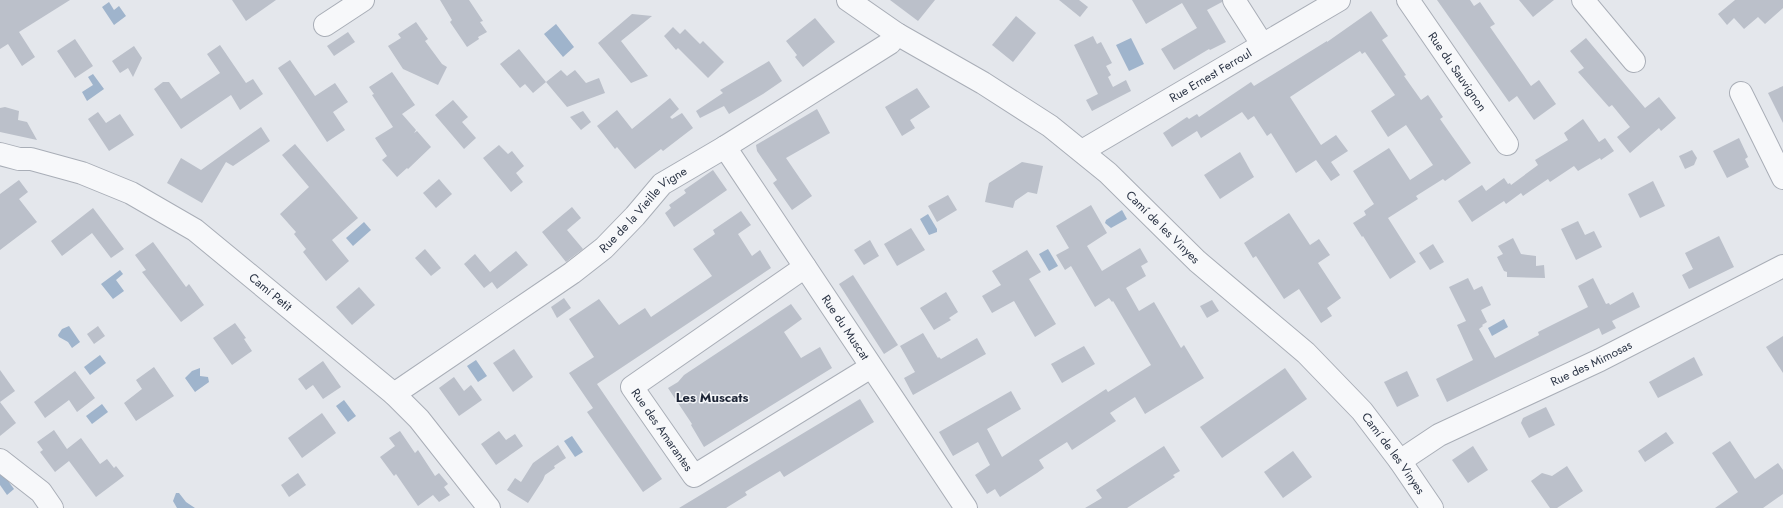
<svg xmlns="http://www.w3.org/2000/svg" width="1783" height="508" font-family="Jost,sans-serif">
	<rect width="100%" height="100%" fill="#e4e7ec"/>
	<g fill="#9fb4cc">
		<polygon points="109,2 114,10 119,6 126,16 114,25 102,7"/>
		<polygon points="556,24 574,47 563,57 544,34"/>
		<polygon points="1131,38 1144,64 1129,71 1116,45"/>
		<polygon points="93,74 104,89 87,101 82,92 93,85 88,77"/>
		<polygon points="1122,210 1127,219 1111,228 1105,223 1106,220"/>
		<polygon points="928,214 937,229 937,232 929,235 920,219"/>
		<polygon points="364,222 371,230 353,246 346,238"/>
		<polygon points="1048,249 1058,266 1049,271 1039,254"/>
		<polygon points="120,270 123,274 116,280 124,291 113,299 101,284"/>
		<polygon points="1504,319 1508,327 1492,336 1488,328"/>
		<polygon points="69,326 80,342 72,348 68,342 59,337 58,335 62,329"/>
		<polygon points="100,355 106,363 90,375 84,367"/>
		<polygon points="476,360 487,376 478,382 467,366"/>
		<polygon points="200,368 200,376 208,377 209,382 195,392 185,378 192,371"/>
		<polygon points="344,400 356,416 348,422 336,406"/>
		<polygon points="102,404 108,412 92,424 86,416"/>
		<polygon points="572,436 583,452 575,457 564,441"/>
		<polygon points="0,474 3,474 14,489 7,495 0,485"/>
		<polygon points="176,493 179,493 186,502 195,508 177,508 173,501"/>
	</g>
	<g fill="#bbc0ca">
		<polygon points="0,0 70,0 19,32 35,57 22,66 8,44 0,49"/>
		<polygon points="232,0 276,0 246,21"/>
		<polygon points="440,0 469,0 483,21 480,22 487,32 478,37 479,39 467,47 450,22 452,20"/>
		<polygon points="890,0 935,0 918,21"/>
		<polygon points="1059,0 1079,0 1088,7 1080,17"/>
		<polygon points="1132,0 1222,0 1222,2 1207,10 1226,42 1210,50 1209,49 1174,70 1161,49 1197,28 1182,3 1146,24"/>
		<polygon points="1437,0 1470,0 1474,6 1480,2 1495,24 1490,27 1531,86 1539,80 1556,104 1534,120 1517,96 1509,102"/>
		<polygon points="1519,0 1554,0 1533,17"/>
		<polygon points="1735,0 1783,0 1783,8 1765,24 1758,17 1744,29 1734,18 1727,25 1718,14"/>
		<polygon points="1371,11 1388,36 1382,40 1406,75 1404,76 1421,100 1428,95 1443,117 1440,119 1471,163 1445,181 1443,179 1416,196 1418,199 1388,218 1416,262 1390,279 1363,236 1362,237 1353,223 1366,215 1364,211 1374,204 1353,171 1389,148 1410,180 1433,165 1406,125 1388,137 1371,111 1395,95 1365,52 1362,54 1360,51 1290,97 1321,145 1336,135 1348,151 1331,162 1340,175 1331,181 1316,160 1296,173 1271,133 1267,136 1254,116 1248,120 1242,112 1201,138 1197,131 1172,147 1163,133 1187,117 1189,119 1197,114 1199,117 1251,82 1254,86 1327,41 1327,42"/>
		<polygon points="632,14 652,16 621,41 648,76 631,83 598,43"/>
		<polygon points="1016,16 1036,33 1013,62 992,45"/>
		<polygon points="815,18 835,42 803,67 795,57 797,55 786,41"/>
		<polygon points="416,22 428,39 425,41 442,64 447,67 438,85 403,69 388,46 401,38 398,34"/>
		<polygon points="673,27 680,34 685,29 700,44 703,41 724,62 708,78 678,48 676,50 664,36"/>
		<polygon points="348,32 355,42 334,56 327,46"/>
		<polygon points="1093,36 1097,44 1101,42 1112,63 1106,66 1111,75 1108,77 1113,87 1126,80 1131,91 1092,111 1086,100 1098,94 1074,45"/>
		<polygon points="1586,38 1645,108 1659,97 1676,118 1661,131 1659,128 1630,153 1617,137 1630,127 1612,105 1609,107 1578,72 1584,68 1570,51"/>
		<polygon points="75,39 93,66 75,78 57,51"/>
		<polygon points="220,45 246,83 253,79 263,94 240,110 231,95 181,129 154,89 163,82 169,82 181,99 220,73 207,54"/>
		<polygon points="134,46 142,58 133,77 128,68 120,73 112,61"/>
		<polygon points="519,49 546,82 561,70 567,76 575,70 586,83 599,78 605,93 567,107 546,82 533,93 525,84 520,88 500,64"/>
		<polygon points="290,60 315,96 335,83 348,102 333,112 345,130 327,142 278,68"/>
		<polygon points="769,61 782,81 763,94 729,114 724,106 700,118 696,111 723,93 720,90"/>
		<polygon points="392,72 415,105 402,114 416,130 414,133 417,131 431,147 408,169 407,168 397,177 382,160 387,156 375,138 393,127 372,95 374,94 369,87"/>
		<polygon points="1783,86 1783,123 1768,93"/>
		<polygon points="917,88 930,107 910,120 915,128 902,136 885,107"/>
		<polygon points="670,98 679,109 670,117 672,119 682,113 693,128 663,151 661,149 635,169 617,147 615,149 597,126 617,110 632,129"/>
		<polygon points="453,100 468,117 462,122 476,138 464,149 435,115"/>
		<polygon points="5,107 19,111 18,120 27,122 37,140 0,132 0,108"/>
		<polygon points="817,109 830,133 786,158 812,196 792,210 773,183 777,180 757,151 756,145"/>
		<polygon points="583,111 591,122 581,130 570,117"/>
		<polygon points="98,112 106,123 120,114 134,135 109,151 88,119"/>
		<polygon points="1583,119 1599,142 1605,138 1614,151 1601,160 1600,158 1578,171 1574,166 1550,182 1548,179 1523,196 1521,193 1506,204 1504,201 1472,222 1458,201 1482,185 1486,191 1504,178 1508,184 1510,183 1511,185 1538,165 1535,160 1568,140 1564,133"/>
		<polygon points="261,127 270,141 233,166 226,162 202,203 167,183 181,158 201,170"/>
		<polygon points="1739,138 1748,157 1745,159 1749,167 1727,178 1713,151"/>
		<polygon points="295,144 358,218 332,240 349,261 326,281 303,252 306,249 294,234 296,232 280,214 309,187 282,155"/>
		<polygon points="499,145 508,154 512,151 524,166 516,173 523,182 511,192 483,158"/>
		<polygon points="1692,150 1697,158 1694,165 1685,169 1679,156"/>
		<polygon points="1240,152 1254,177 1220,199 1204,175"/>
		<polygon points="1022,162 1043,166 1037,194 1028,192 1015,201 1013,208 985,202 989,183"/>
		<polygon points="713,170 727,190 674,227 665,213 671,208 669,205 686,193 684,190"/>
		<polygon points="439,179 452,194 436,208 423,193"/>
		<polygon points="19,180 28,192 19,199 37,222 0,250 0,194"/>
		<polygon points="1653,181 1665,206 1640,218 1628,194"/>
		<polygon points="948,195 957,210 937,222 928,206"/>
		<polygon points="1091,205 1107,233 1087,246 1102,271 1140,248 1148,262 1141,266 1146,276 1126,288 1139,311 1154,302 1181,348 1184,345 1204,378 1145,414 1135,397 1110,413 1116,421 1072,450 1067,442 1039,460 1044,468 1037,473 1000,497 995,489 987,494 975,475 990,465 978,442 953,456 939,432 1011,391 1021,409 987,429 1002,457 1106,389 1108,392 1151,365 1113,301 1112,302 1109,298 1095,307 1071,266 1065,270 1056,255 1069,248 1056,226"/>
		<polygon points="572,207 581,218 567,230 583,249 566,262 542,232"/>
		<polygon points="93,208 124,249 111,258 92,233 62,256 51,241"/>
		<polygon points="741,211 751,225 738,234 752,256 760,250 771,268 597,384 662,479 643,492 587,412 593,408 569,373 594,357 569,319 599,299 619,325 645,308 651,317 712,276 693,249 715,234 713,230"/>
		<polygon points="1289,213 1310,245 1319,239 1330,255 1318,263 1341,298 1327,308 1332,316 1321,323 1299,289 1284,299 1256,256 1253,258 1244,243"/>
		<polygon points="1578,221 1585,235 1594,231 1602,247 1576,260 1561,229"/>
		<polygon points="911,228 925,250 897,266 884,244"/>
		<polygon points="1719,236 1734,267 1689,289 1682,275 1693,269 1685,253"/>
		<polygon points="1513,238 1521,254 1536,256 1536,266 1544,265 1545,278 1507,277 1507,272 1504,271 1497,257 1503,254 1498,246"/>
		<polygon points="870,240 879,256 864,265 854,250"/>
		<polygon points="153,242 186,287 189,284 204,305 181,322 142,272 146,270 135,255"/>
		<polygon points="1433,244 1444,262 1430,270 1419,253"/>
		<polygon points="425,249 441,268 431,276 415,258"/>
		<polygon points="1027,250 1041,272 1029,279 1056,324 1035,337 1014,301 992,313 982,296 1001,285 992,271"/>
		<polygon points="516,251 528,265 497,289 492,282 484,288 464,264 475,254 490,272"/>
		<polygon points="853,275 898,345 884,354 839,284"/>
		<polygon points="1468,278 1474,290 1482,286 1491,305 1481,310 1487,322 1482,325 1483,326 1479,329 1495,358 1539,335 1538,332 1588,307 1578,286 1593,278 1606,304 1609,303 1610,305 1633,292 1640,307 1612,321 1616,328 1602,335 1599,328 1447,402 1436,379 1473,360 1457,325 1466,321 1449,287"/>
		<polygon points="359,287 375,305 352,325 336,307"/>
		<polygon points="946,292 958,312 949,318 951,320 934,330 920,308"/>
		<polygon points="564,298 571,308 557,318 551,307"/>
		<polygon points="1212,300 1219,311 1207,318 1200,306"/>
		<polygon points="791,304 802,319 784,332 801,358 820,347 832,368 704,447 691,425 692,424 668,388 678,382 684,375"/>
		<polygon points="235,323 246,338 244,339 252,351 232,365 213,338"/>
		<polygon points="98,326 105,336 94,344 87,334"/>
		<polygon points="923,333 938,358 939,357 941,359 977,338 986,354 913,395 904,378 915,372 900,346"/>
		<polygon points="1783,336 1783,373 1766,347"/>
		<polygon points="1084,346 1095,364 1062,383 1051,364"/>
		<polygon points="514,349 533,377 513,392 493,363"/>
		<polygon points="1694,357 1703,375 1658,398 1649,382"/>
		<polygon points="323,361 341,387 323,399 313,385 306,390 298,379"/>
		<polygon points="154,367 174,396 136,421 124,403 142,389 136,380"/>
		<polygon points="1285,368 1307,399 1222,458 1200,427"/>
		<polygon points="0,370 15,391 0,402"/>
		<polygon points="75,371 95,398 77,412 69,400 45,418 34,402"/>
		<polygon points="1407,371 1419,396 1397,407 1384,382"/>
		<polygon points="454,377 464,391 471,385 482,400 459,416 439,388"/>
		<polygon points="860,399 874,422 784,477 780,471 745,492 747,495 726,508 679,508"/>
		<polygon points="0,402 16,423 0,436"/>
		<polygon points="1546,407 1555,425 1529,438 1521,423 1523,418"/>
		<polygon points="322,413 336,433 302,458 288,438"/>
		<polygon points="54,430 67,449 81,438 100,464 107,459 114,468 116,466 124,476 96,497 69,461 55,472 40,452 43,450 37,442"/>
		<polygon points="400,431 415,453 418,450 435,476 439,473 448,484 444,487 450,495 439,502 433,495 418,506 396,474 394,476 380,457 395,446 389,438"/>
		<polygon points="499,431 506,440 515,434 523,446 496,465 481,444"/>
		<polygon points="1666,432 1674,443 1645,462 1638,451"/>
		<polygon points="1730,441 1755,479 1778,463 1783,470 1783,494 1763,508 1715,508 1738,492 1712,453"/>
		<polygon points="558,445 566,458 554,466 555,468 545,475 543,480 528,503 507,490 515,478 521,482 533,463"/>
		<polygon points="1164,446 1180,471 1173,475 1175,477 1127,508 1085,508 1102,498 1096,490"/>
		<polygon points="1473,446 1488,470 1468,483 1452,460"/>
		<polygon points="1293,451 1312,477 1283,498 1264,472"/>
		<polygon points="1567,466 1583,491 1557,508 1550,508 1531,481 1542,473 1552,476"/>
		<polygon points="298,473 306,485 289,497 281,485"/>
	</g>
	<g fill="none" stroke-linecap="round" stroke-linejoin="round">
		<defs>
			<g id="minor">
				<path id="s1" d="M848,0L897,34L983,83L1050,126L1108,173L1197,261L1306,353L1362,411L1400,461L1432,508"/>
				<polyline points="1234,0 1262,44"/>
				<path id="s2" d="M1408,0L1507,144"/>
				<polyline points="1583,0 1634,61"/>
				<polyline points="325,25 363,0"/>
				<polyline points="1741,93 1783,178"/>
				<path id="s3" d="M725,147L966,508"/>
				<path id="s4" d="M1082,151L1339,0"/>
				<path id="s5" d="M0,154L19,159H31L82,173L131,193L195,230L394,394L419,419L489,508"/>
				<path id="s6" d="M805,267L632,387L694,476L871,367"/>
				<path id="s7" d="M394,394L572,273L604,248L635,216L662,184L725,147L890,43L897,34"/>
				<polyline points="0,460 41,492 52,508"/>
				<path id="s8" d="M1400,461L1439,435L1600,360L1783,266"/>
			</g>
		</defs>
		<use href="#minor" stroke="#a9aeb7" stroke-width="24"/>
		<use href="#minor" stroke="#f7f8fa" stroke-width="22"/>
	</g>
	<g text-anchor="middle" stroke-width="3" stroke-linejoin="round" paint-order="stroke">
		<g font-size="12" fill="#2b3445" stroke="#f4f6f9">
			<text dy="4" stroke="none"><textPath href="#s2" startOffset="87">Rue du Sauvignon</textPath></text>
			<text dy="4" stroke="none"><textPath href="#s4" startOffset="149">Rue Ernest Ferroul</textPath></text>
			<text dy="4" stroke="none"><textPath href="#s7" startOffset="311">Rue de la Vieille Vigne</textPath></text>
			<text dy="4" stroke="none"><textPath href="#s1" startOffset="390">Camí de les Vinyes</textPath></text>
			<text dy="4" stroke="none"><textPath href="#s5" startOffset="309">Camí Petit</textPath></text>
			<text dy="4" stroke="none"><textPath href="#s3" startOffset="217">Rue du Muscat</textPath></text>
			<text dy="4" stroke="none"><textPath href="#s8" startOffset="215">Rue des Mimosas</textPath></text>
			<text dy="4" stroke="none"><textPath href="#s6" startOffset="263">Rue des Amarantes</textPath></text>
			<text dy="4" stroke="none"><textPath href="#s1" startOffset="714">Camí de les Vinyes</textPath></text>
		</g>
		<g font-size="13" font-weight="bold" fill="#1d2536" stroke="#f4f6f9">
			<text x="712" y="402">Les Muscats</text>
		</g>
	</g>
</svg>
